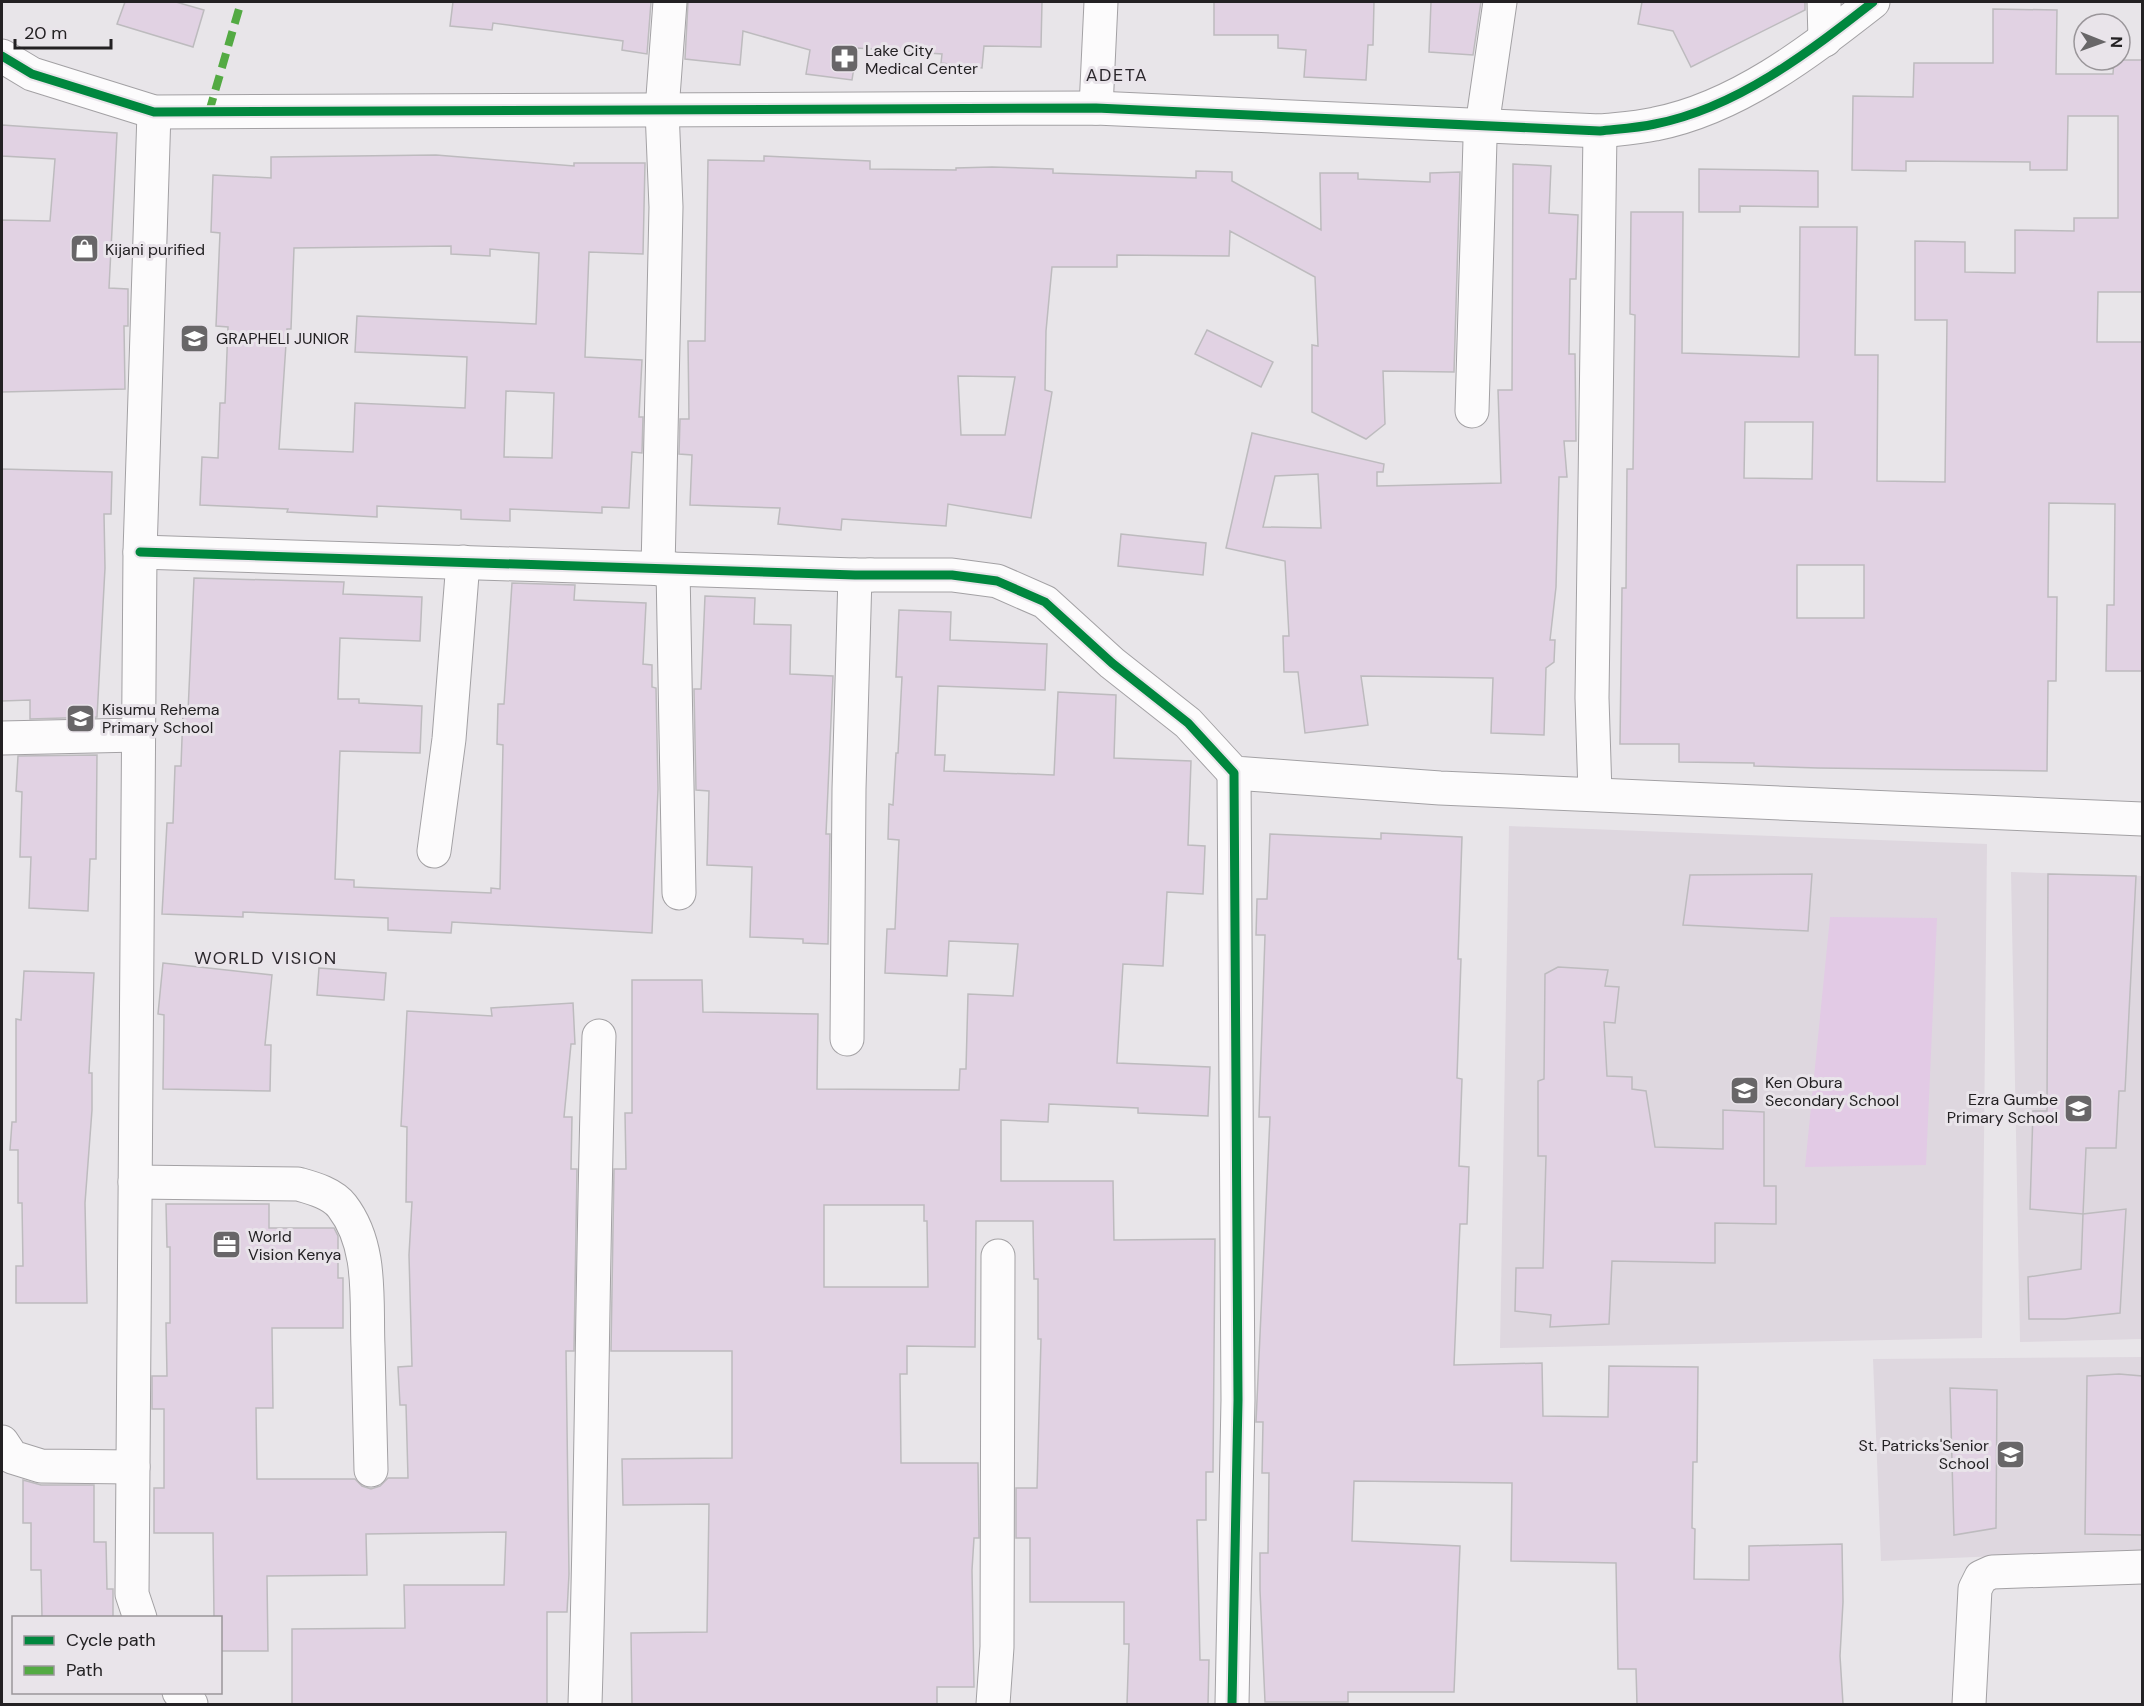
<svg xmlns="http://www.w3.org/2000/svg" width="2144" height="1706" font-family="'DM Sans',sans-serif">
	<rect width="100%" height="100%" fill="#e8e5e9"/>
	<g fill="#ded7df">
		<polygon points="1509,826 1987,844 1982,1338 1500,1348"/>
		<polygon points="2011,872 2142,876 2142,1339 2020,1342"/>
		<polygon points="2142,1357 2142,1550 1881,1561 1873,1359"/>
	</g>
	<polygon fill="#e2cae5" points="1830,917 1937,918 1926,1165 1805,1167"/>
	<g fill="#e1d2e3" stroke="#bdbbbe" stroke-width="1.5" fill-rule="evenodd">
		<polygon points="125,2 176,2 204,10 193,47 117,24"/>
		<polygon points="453,2 651,2 647,54 622,50 623,41 493,23 492,30 450,26"/>
		<polygon points="688,2 1042,2 1041,47 984,46 982,68 941,63 942,54 857,48 852,80 806,74 810,50 743,31 740,65 685,59"/>
		<polygon points="1214,2 1374,2 1373,45 1368,45 1366,80 1304,77 1306,50 1278,48 1278,35 1214,35"/>
		<polygon points="1431,2 1481,2 1473,55 1429,52"/>
		<polygon points="1642,2 1805,2 1805,10 1691,67 1673,31 1638,24"/>
		<path d="M1993,9L2057,10L2056,74H2113L2114,60H2142V292H2098L2097,342H2142V671H2106L2107,605H2114L2115,504L2049,503L2048,597H2057L2056,681H2048L2047,771L1818,768L1754,766V763L1679,762V744H1620L1622,588H1626L1627,469H1633L1635,315L1630,314L1631,212H1683L1682,353L1799,357L1800,227H1857L1855,355H1878L1877,481L1945,482L1947,320H1915V241L1965,242V272L2015,273V230L2074,231V218H2118V116H2068L2067,170H2030V162L1906,161V171L1852,170L1853,96L1913,97L1914,63H1993ZM1745,422H1813L1812,479L1744,478ZM1797,565H1864V618H1797Z"/>
		<polygon points="2,125 117,133 109,288 128,289 128,326 124,326 125,389 2,392 2,220 50,221 55,159 2,156"/>
		<path d="M436,155L574,166V163H645L643,254L589,252L585,357L642,360L639,417H643L642,453L632,452L629,508L602,507V513L510,509V521L461,519V510L377,506V517L287,512L288,509L200,505L202,457L218,458L220,403H225L228,327L216,326L220,233L211,232L213,175L271,178V157ZM451,246V254L490,256V249L539,253L536,324L357,316L355,352L467,357L465,408L355,403L353,452L279,449L287,329H291L294,248ZM506,391L554,393L552,458L504,457Z"/>
		<path d="M764,156L870,161V169L956,170V168L992,167L1053,169V173L1196,178V171L1232,172V181L1321,230L1320,173H1358V179L1430,182V173L1460,172L1454,372L1383,371L1385,424L1366,439L1312,412V345L1318,346L1315,277L1230,231L1229,256L1117,255V267H1052L1046,331L1045,390L1052,392L1031,518L948,504L946,526L842,519L841,530L778,524L780,508L690,505L692,455L679,454L680,419H689L688,341H705L708,160L764,161ZM958,376L1015,377L1005,435H961Z"/>
		<path d="M1513,164L1551,166L1549,213L1578,215L1576,279H1570L1569,354H1575L1576,441H1564L1567,477H1559L1556,587L1550,640H1555L1554,662L1546,668L1544,735L1491,733L1493,678L1361,676L1368,725L1305,733L1298,672H1284L1283,636H1289L1285,561L1226,548L1252,433L1384,464L1383,472H1377V486L1501,483L1498,390H1512ZM1318,474L1321,528L1263,527L1275,476Z"/>
		<polygon points="1699,169 1818,171 1818,207 1740,206 1740,212 1699,212"/>
		<polygon points="1207,330 1273,362 1261,387 1195,354"/>
		<polygon points="2,469 112,472 111,514 104,514 105,568 97,717 30,719 30,700 2,701"/>
		<polygon points="1121,534 1206,543 1203,575 1118,566"/>
		<polygon points="194,578 344,582 343,594 422,597 420,641 340,638 338,699 359,699 359,703 422,706 420,753 340,751 335,879 354,880 354,887 491,893 491,888 500,889 503,745 497,744 498,704 504,704 512,583 575,585 574,600 646,603 643,664 652,665 652,687 656,688 658,789 652,933 452,922 451,933 388,930 388,918 243,912 243,917 162,914 167,823 173,823 175,766 181,766 183,712 188,712"/>
		<polygon points="705,596 755,598 754,624 791,625 790,674 833,676 826,834 830,834 828,944 803,943 803,939 750,937 752,867 707,865 709,791 696,790 694,689 701,689"/>
		<path d="M899,610L951,612L950,640L1047,644L1045,690L938,686L935,755H945L944,771L1054,775L1058,692L1116,695L1114,758L1191,761L1188,845L1205,846L1203,894L1167,892L1163,966L1123,964L1117,1063L1210,1067L1208,1116L1138,1113V1108L1049,1104L1048,1122L1001,1120V1181H1113L1114,1240L1215,1239L1213,1472H1206V1520H1197L1200,1660H1209L1208,1704H1127L1129,1644H1124V1602H1030V1538H1016V1488H1037L1041,1339H1038V1279H1034L1033,1221H976L975,1347L907,1346V1374H900L901,1463H978L979,1538H974L972,1570L974,1687H937V1704H632L631,1633L707,1632L709,1504L623,1505L622,1459L732,1458V1351H611L614,1169H626L625,1113H632V980H702L703,1012L818,1014L817,1089L959,1090L960,1069H966L968,994L1013,996L1018,944L949,941L947,976L885,973L887,929H895L899,840L888,839L889,804L893,805L896,753H898L902,677H896ZM824,1205H924V1221H927L928,1287H824Z"/>
		<polygon points="97,755 96,859 90,859 88,911 29,908 31,857 20,857 22,792 16,791 18,756"/>
		<polygon points="1381,833 1462,837 1458,959 1461,959 1457,1078 1462,1079 1459,1166 1469,1167 1467,1224 1460,1224 1454,1365 1542,1363 1543,1416 1608,1417 1609,1366 1698,1367 1697,1462 1693,1462 1692,1528 1695,1529 1694,1579 1749,1580 1749,1546 1842,1544 1843,1602 1840,1656 1843,1704 1637,1704 1636,1669 1618,1669 1616,1563 1511,1561 1512,1483 1354,1481 1352,1541 1460,1546 1454,1692 1348,1692 1348,1702 1265,1702 1260,1590 1260,1553 1268,1553 1269,1473 1262,1473 1263,1422 1256,1422 1270,1117 1259,1117 1265,935 1256,935 1257,899 1267,899 1270,834 1381,839"/>
		<polygon points="1812,874 1808,931 1683,925 1690,875"/>
		<polygon points="2048,874 2136,876 2125,1091 2119,1091 2116,1148 2086,1148 2083,1214 2030,1209 2033,1111 2047,1111"/>
		<polygon points="163,963 272,975 265,1045 271,1045 270,1091 163,1089 164,1015 158,1014"/>
		<polygon points="1558,967 1608,970 1605,986 1619,987 1615,1023 1604,1022 1607,1076 1632,1077 1632,1089 1646,1091 1655,1147 1723,1149 1723,1110 1764,1112 1764,1186 1776,1186 1776,1224 1715,1223 1715,1263 1612,1261 1609,1324 1550,1327 1551,1315 1515,1311 1516,1268 1543,1268 1546,1156 1538,1156 1538,1081 1544,1079 1545,974"/>
		<polygon points="319,968 386,973 384,1000 317,995"/>
		<polygon points="24,971 94,973 89,1073 92,1073 92,1110 85,1203 87,1303 16,1303 16,1266 23,1266 22,1203 18,1203 18,1150 10,1150 12,1122 16,1122 16,1019 21,1020"/>
		<polygon points="573,1003 575,1044 571,1044 564,1117 572,1117 571,1169 577,1169 574,1351 566,1351 569,1574 567,1612 547,1612 547,1704 292,1704 292,1629 405,1628 404,1585 504,1585 506,1532 366,1534 367,1575 267,1576 268,1651 220,1651 220,1617 214,1617 213,1533 154,1533 154,1488 164,1488 164,1409 152,1409 152,1376 167,1376 166,1323 170,1323 170,1247 167,1247 166,1204 269,1204 269,1228 334,1228 338,1236 338,1278 343,1278 343,1328 272,1328 273,1408 256,1408 257,1479 355,1479 362,1486 371,1489 380,1486 388,1478 408,1478 406,1405 400,1405 398,1367 412,1366 409,1255 412,1202 406,1202 407,1127 401,1126 407,1011 492,1016 491,1008"/>
		<polygon points="2126,1209 2120,1313 2065,1319 2029,1319 2028,1277 2081,1269 2083,1214"/>
		<polygon points="2119,1374 2142,1376 2142,1535 2085,1534 2087,1376"/>
		<polygon points="1950,1388 1997,1390 1996,1528 1954,1535"/>
		<polygon points="23,1480 41,1485 94,1485 94,1542 106,1542 107,1589 113,1589 113,1617 42,1617 41,1570 31,1570 31,1523 23,1523"/>
	</g>
	<g fill="none" stroke-linecap="round" stroke-linejoin="round">
		<defs>
			<g id="minor">
				<polyline points="1824,2 1825,40"/>
				<polyline points="1472,411 1480,140 1500,2"/>
				<polyline points="658,569 666,207 662,110 670,2"/>
				<polyline points="673,569 679,893"/>
				<polyline points="2,738 138,735"/>
				<polyline points="434,851 449,739 463,562"/>
				<polyline points="847,1039 849,789 855,575 870,575"/>
				<path d="M135,1182L298,1184C312,1188 332,1193 342,1206C373,1246 366,1300 368,1347C369,1388 370,1429 371,1470"/>
				<polyline points="2,1442 12,1457 41,1466 133,1467"/>
				<path d="M585,1704C592,1481 592,1259 599,1036"/>
				<polyline points="993,1704 997,1647 998,1256"/>
				<polyline points="1232,1704 1238,1400 1234,773"/>
				<polyline points="1969,1704 1975,1589 1981,1577 1992,1572 2142,1567"/>
			</g>
			<g id="tertiary">
				<path d="M2,56L32,74L154,112L1096,108L1600,131C1618,129 1637,128 1655,124C1737,108 1809,52 1873,2"/>
				<polyline points="1096,108 1101,2"/>
				<polyline points="140,552 855,575"/>
				<polyline points="870,575 952,575 997,581 1045,602 1112,663 1188,723 1234,773 1440,788 2142,819"/>
				<polyline points="1595,794 1592,698 1600,131"/>
				<polyline points="140,1618 132,1594 140,552 154,112"/>
				<polyline points="179,1692 191,1704"/>
			</g>
		</defs>
		<use href="#minor" stroke="#a3a1a4" stroke-width="35"/>
		<use href="#tertiary" stroke="#a3a1a4" stroke-width="35"/>
		<use href="#minor" stroke="#fcfbfc" stroke-width="33"/>
		<use href="#tertiary" stroke="#fcfbfc" stroke-width="33"/>
		<polyline stroke="#53aa43" stroke-width="8" stroke-dasharray="15 8" stroke-linecap="butt" points="209,112 241,2"/>
		<defs>
			<g id="cycleway">
				<path d="M2,56L32,74L154,112L1096,108L1600,131C1618,129 1637,128 1655,124C1737,108 1809,52 1873,2"/>
				<polyline points="140,552 855,575 952,575 997,581 1045,602 1112,663 1188,723 1234,773 1238,1400 1232,1704"/>
			</g>
		</defs>
		<use href="#cycleway" stroke="#e9e4ea" stroke-width="13"/>
		<use href="#cycleway" stroke="#00873e" stroke-width="9"/>
	</g>
	<defs>
		<symbol id="pharmacy-square" viewBox="-11 -11 22 22"><rect x="-9" y="-9" width="18" height="18" rx="4" fill="#686668" stroke="#e9e4ea"/><path d="M-2-6h4v4h4v4h-4v4h-4v-4h-4v-4h4Z" fill="#fff"/></symbol>
		<symbol id="shop-square" viewBox="-11 -11 22 22"><rect x="-9" y="-9" width="18" height="18" rx="4" fill="#686668" stroke="#e9e4ea"/><path d="M-5-2.5h2.3a2.7 3.5 0 0 1 5.4 0H5L5.5 6h-11ZM-1.5-2.5h3a1.5 2.3 0 0 0-3 0Z" fill="#fff"/></symbol>
		<symbol id="school-square" viewBox="-11 -11 22 22"><rect x="-9" y="-9" width="18" height="18" rx="4" fill="#686668" stroke="#e9e4ea"/><path d="M0-5L7-2L0 1L-7-2ZM-4 1L0 2.5L4 1V4Q0 6-4 4Z" fill="#fff"/></symbol>
		<symbol id="office-square" viewBox="-11 -11 22 22"><rect x="-9" y="-9" width="18" height="18" rx="4" fill="#686668" stroke="#e9e4ea"/><path d="M-6-3h4V-5.5h4V-3h4V5H-6ZM-1-4.5V-3h2v-1.5ZM-6 0V1H6V0Z" fill="#fff"/></symbol>
	</defs>
	<g fill-rule="evenodd">
		<use href="#pharmacy-square" x="828" y="42" width="33" height="33"/>
		<use href="#shop-square" x="68" y="232" width="33" height="33"/>
		<use href="#school-square" x="178" y="322" width="33" height="33"/>
		<use href="#school-square" x="64" y="702" width="33" height="33"/>
		<use href="#school-square" x="1728" y="1074" width="33" height="33"/>
		<use href="#school-square" x="2062" y="1092" width="33" height="33"/>
		<use href="#office-square" x="210" y="1228" width="33" height="33"/>
		<use href="#school-square" x="1994" y="1438" width="33" height="33"/>
	</g>
	<g text-anchor="middle" stroke-width="6" stroke-linejoin="round" paint-order="stroke">
		<g font-size="16" fill="#232123" stroke="#e9e4ea" text-anchor="start">
			<text x="865" y="56">Lake City<tspan x="865" dy="18">Medical Center</tspan></text>
			<text x="105" y="255">Kijani purified</text>
			<text x="216" y="344">GRAPHELI JUNIOR</text>
			<text x="102" y="715">Kisumu Rehema<tspan x="102" dy="18">Primary School</tspan></text>
			<text x="1765" y="1088">Ken Obura<tspan x="1765" dy="18">Secondary School</tspan></text>
			<text x="2058" y="1105" text-anchor="end">Ezra Gumbe<tspan x="2058" dy="18">Primary School</tspan></text>
			<text x="248" y="1242">World<tspan x="248" dy="18">Vision Kenya</tspan></text>
			<text x="1989" y="1451" text-anchor="end">St. Patricks'Senior<tspan x="1989" dy="18">School</tspan></text>
		</g>
		<g font-size="18" letter-spacing="1.5" fill="#2c282d" stroke="#e9e4ea">
			<text x="1117" y="81">ADETA</text>
			<text x="266" y="964">WORLD VISION</text>
		</g>
	</g>
	<rect width="2144" height="1706" fill="none" stroke="#232123" stroke-width="6"/>
	<rect x="12" y="1616" width="210" height="78" fill="#e9e4ea" stroke="#9a969a" stroke-width="1.5"/>
	<rect x="24" y="1636" width="30" height="9" fill="#00873e" stroke="#9a969a" stroke-width="1.5"/>
	<text x="66" y="1646" font-size="18" fill="#232123">Cycle path</text>
	<rect x="24" y="1666" width="30" height="9" fill="#53aa43" stroke="#9a969a" stroke-width="1.5"/>
	<text x="66" y="1676" font-size="18" fill="#232123">Path</text>
	<g transform="translate(2102 42) rotate(91)"><circle r="28" fill="#e9e4ea" stroke="#9a969a" stroke-width="1.5"/>
	<path d="M0-4.5L10 22L0 15L-10 22Z" fill="#686668"/>
	<text y="-9" font-size="16" font-weight="bold" text-anchor="middle" fill="#232123">N</text>
	</g>
	<path d="M15 39v9h96v-9" fill="none" stroke="#232123" stroke-width="3"/>
	<text x="24" y="39" font-size="18" fill="#232123" stroke="#e9e4ea" stroke-width="4.5" paint-order="stroke">20 m</text>
</svg>
